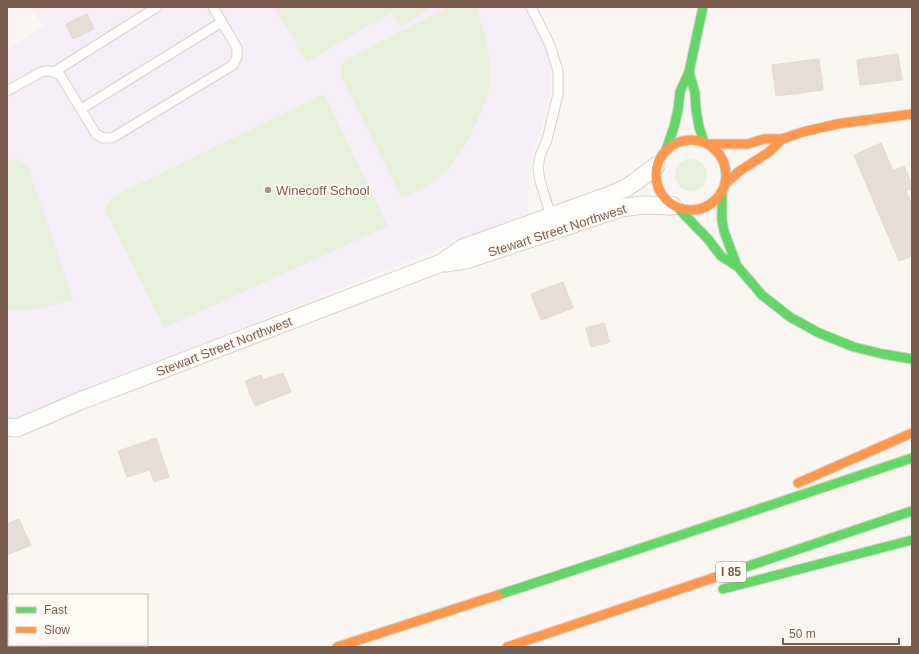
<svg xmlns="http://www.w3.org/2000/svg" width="919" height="654" font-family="Arial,sans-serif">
	<rect width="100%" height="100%" fill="#f9f5f0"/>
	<polygon fill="#f6eef6" points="30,7 535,7 551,63 549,96 542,126 529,167 528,213 19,418 7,416 7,50 44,26"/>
	<g fill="#e7f0db">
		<polygon points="274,7 433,7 401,26 392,12 307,62"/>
		<polygon points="448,7 476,7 485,34 490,60 489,91 481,112 468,141 449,169 427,186 402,198 340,74 343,61"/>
		<polygon points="324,94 388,226 164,328 105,210 112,197"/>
		<circle cx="691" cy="175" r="16"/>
		<polygon points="15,159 27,164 73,300 29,311 7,309 7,162"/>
	</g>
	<g fill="#e6ded7" stroke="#e2d8d2">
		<polygon points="87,14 94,29 73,39 66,24"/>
		<polygon points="898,54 902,80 860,85 857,60"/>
		<polygon points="819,59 823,90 776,96 772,65"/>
		<polygon points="881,143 893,171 904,166 912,184 912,189 906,191 912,206 912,256 899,261 854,155"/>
		<polygon points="563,282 573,308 541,320 531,294"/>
		<polygon points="604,323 610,342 591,347 586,328"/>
		<polygon points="283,373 291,392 255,406 245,381 261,375 263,380"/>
		<polygon points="156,438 169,477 154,482 150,470 127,477 118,451"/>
		<polygon points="19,519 31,545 7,555 7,524"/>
	</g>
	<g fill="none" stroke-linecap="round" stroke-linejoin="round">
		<defs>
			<g id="lane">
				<polyline points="531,7 550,45 558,71 558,94 547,140 540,156 538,167 540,181 551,216"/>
				<polyline points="54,72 157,7"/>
				<path d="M7,91L41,72C49,70 53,71 60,75L96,134L103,138H112L233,65L237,57V48L213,7"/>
				<polyline points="81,109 222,22"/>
			</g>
			<g id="street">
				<polyline points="446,263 466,260 621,208 643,205 673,206"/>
				<polyline points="7,427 17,428 80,401 441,263 463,248 610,195 626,188 635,182 656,166"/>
			</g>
			<g id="fast">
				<polyline points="689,72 695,93 696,109 699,127 704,142"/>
				<polyline points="666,150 674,127 678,110 680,92 689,72 703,7"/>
				<polyline points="722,192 722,220 724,231 737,266"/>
				<polyline points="678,208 708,239 721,256 738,267 762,295 790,317 819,333 854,347 883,354 912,359"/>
				<polyline points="713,578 912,511"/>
				<polyline points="723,589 912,540"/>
				<polyline points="498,595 672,538 912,458"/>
			</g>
			<g id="slow">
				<circle cx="691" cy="175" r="35"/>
				<polyline points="709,144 748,144 764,139 782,139 803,132 837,124 912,114"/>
				<polyline points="725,184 738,172 769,152 782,139"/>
				<polyline points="798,483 912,433"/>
				<polyline points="337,647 498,595"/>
				<polyline points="507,647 713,578"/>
			</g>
		</defs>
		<use href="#lane" stroke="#d7d1cb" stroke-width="11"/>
		<use href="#street" stroke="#d7d1cb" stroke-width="19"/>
		<use href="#fast" stroke="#d9d2cb" stroke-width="11"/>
		<use href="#slow" stroke="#d9d2cb" stroke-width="11"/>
		<use href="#lane" stroke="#fefefd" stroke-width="9"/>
		<use href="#street" stroke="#fefefd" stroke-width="17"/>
		<use href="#fast" stroke="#63d668" stroke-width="9"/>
		<use href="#slow" stroke="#ff974d" stroke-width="9"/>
	</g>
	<circle fill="#a69286" stroke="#fffaf3" stroke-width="1.5" cx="268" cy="190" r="4"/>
	<g text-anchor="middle" stroke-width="4" stroke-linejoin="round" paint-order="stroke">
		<rect fill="#fffaf3" stroke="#a28b7f" stroke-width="1" x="716" y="562" width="30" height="20" rx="3"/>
		<g font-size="12" font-weight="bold" fill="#7a5c4d">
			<text x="731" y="576">I 85</text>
		</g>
		<g font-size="13" fill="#7a5c4d" stroke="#fffaf3" text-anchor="start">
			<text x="276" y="195">Winecoff School</text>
		</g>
		<g font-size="13" fill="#7a5c4d" stroke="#fffaf3">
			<text transform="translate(557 230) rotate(-18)" y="5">Stewart Street Northwest</text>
			<text transform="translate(224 346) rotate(-21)" y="5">Stewart Street Northwest</text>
		</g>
	</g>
	<rect width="919" height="654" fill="none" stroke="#7a5c4d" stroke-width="16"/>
	<rect x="8" y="594" width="140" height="52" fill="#fffaf3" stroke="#cabbb1"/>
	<rect x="16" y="607" width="20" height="6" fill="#63d668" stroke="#cabbb1"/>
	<text x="44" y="614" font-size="12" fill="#7a5c4d">Fast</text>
	<rect x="16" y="627" width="20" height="6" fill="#ff974d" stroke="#cabbb1"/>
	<text x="44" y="634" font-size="12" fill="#7a5c4d">Slow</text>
	<path d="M783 638v6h116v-6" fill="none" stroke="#7a5c4d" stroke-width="2"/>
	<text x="789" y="638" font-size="12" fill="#7a5c4d" stroke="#fffaf3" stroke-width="3" paint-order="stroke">50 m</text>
</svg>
